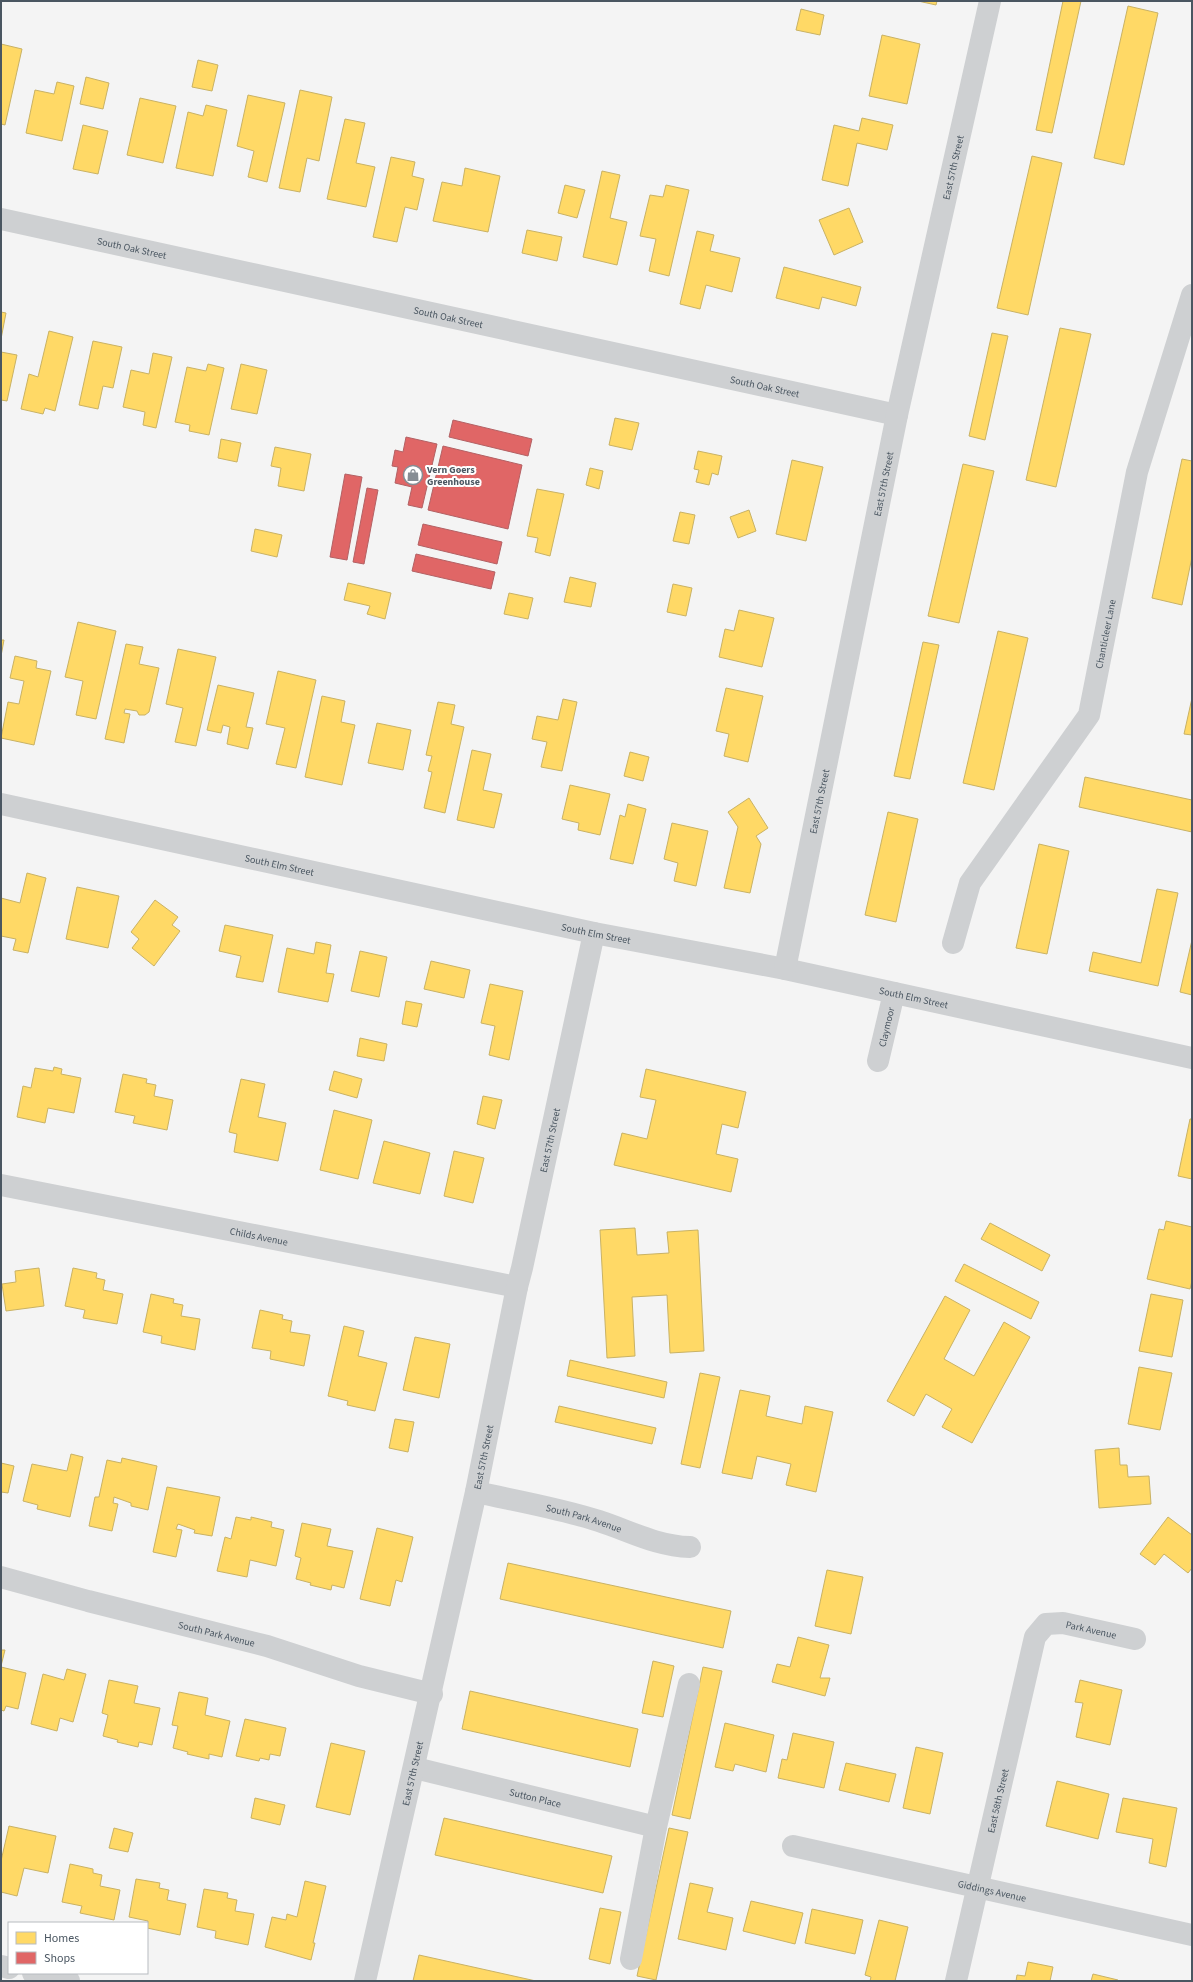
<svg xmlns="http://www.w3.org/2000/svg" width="1193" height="1982" font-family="'Source Sans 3',sans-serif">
	<rect width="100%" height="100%" fill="#f4f4f4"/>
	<g fill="#ffd966" stroke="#c9b264">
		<polygon points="918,1 937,1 936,5"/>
		<polygon points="1063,1 1081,1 1052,133 1036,130"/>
		<polygon points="1128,6 1158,13 1124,165 1094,158"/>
		<polygon points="801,9 824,15 820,35 796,30"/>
		<polygon points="882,35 920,44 907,104 869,96"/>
		<polygon points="1,44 22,49 5,125 1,124"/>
		<polygon points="198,60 218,65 212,91 192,87"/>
		<polygon points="86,77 109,83 103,109 80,104"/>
		<polygon points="57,82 74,86 62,141 26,133 35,90 54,94"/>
		<polygon points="300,90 332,97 319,161 307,158 300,192 279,188"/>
		<polygon points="248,95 285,103 267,182 248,177 254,151 237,146"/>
		<polygon points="140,98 176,106 163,163 127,155"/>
		<polygon points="206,105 227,110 213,176 176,168 188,112 203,116"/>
		<polygon points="862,118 893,125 887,150 857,143 848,186 822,180 834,125 859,131"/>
		<polygon points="345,119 365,123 356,163 375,167 366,207 327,199"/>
		<polygon points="83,125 108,131 98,174 73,169"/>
		<polygon points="1032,156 1062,163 1028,315 997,308"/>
		<polygon points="391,157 415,162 412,176 424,179 417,210 405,207 397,242 373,237"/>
		<polygon points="465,168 500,176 488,232 433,221 442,182 462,186"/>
		<polygon points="602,171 620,175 610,218 627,222 617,265 583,257"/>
		<polygon points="565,185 585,190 577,218 558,213"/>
		<polygon points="666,185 689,190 669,276 649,271 656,239 640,236 650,195 663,197"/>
		<polygon points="849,208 863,242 834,255 819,220"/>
		<polygon points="527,230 562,237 557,261 522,253"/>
		<polygon points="697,231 714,235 710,251 740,258 732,292 706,285 700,309 680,304"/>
		<polygon points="784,267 861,287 856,306 822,297 819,309 776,298"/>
		<polygon points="1,312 6,313 1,339"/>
		<polygon points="1060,328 1091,334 1056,487 1026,480"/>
		<polygon points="49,331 73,337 55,411 45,408 43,414 21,409 29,374 38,377"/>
		<polygon points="992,333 1008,336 985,440 969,436"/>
		<polygon points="93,341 122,347 113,388 103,386 98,409 79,405"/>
		<polygon points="1,352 17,355 7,401 1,400"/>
		<polygon points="153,353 172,357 156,428 143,425 145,412 123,407 131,370 149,374"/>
		<polygon points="208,364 224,368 209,435 189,431 190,425 175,422 187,367 206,371"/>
		<polygon points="241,364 267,370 257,414 231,409"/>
		<polygon points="615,418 639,423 632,450 609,445"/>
		<polygon points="221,439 241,443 237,462 218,458"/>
		<polygon points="275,447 311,454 304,491 278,486 281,468 271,466"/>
		<polygon points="698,451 722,456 718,475 712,473 709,485 696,482 699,470 694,469"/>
		<polygon points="1182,459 1192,461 1192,557 1182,605 1152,598"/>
		<polygon points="792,460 823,467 806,541 776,534"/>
		<polygon points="963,464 994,471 959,623 928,616"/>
		<polygon points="590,468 603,471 599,489 586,485"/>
		<polygon points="537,489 564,494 550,556 535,552 538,538 527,536"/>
		<polygon points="749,510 756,531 738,538 730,517"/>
		<polygon points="680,512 695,515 689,544 673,541"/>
		<polygon points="255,529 282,535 277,557 251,551"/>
		<polygon points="570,577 596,583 591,607 564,602"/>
		<polygon points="348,583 391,593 385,619 367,614 370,606 344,600"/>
		<polygon points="673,584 692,588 686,616 667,612"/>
		<polygon points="509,593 533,598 528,619 504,614"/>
		<polygon points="739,610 774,618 762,667 719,657 725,629 734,631"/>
		<polygon points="78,622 116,631 96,719 76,715 83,681 65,677"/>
		<polygon points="998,631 1028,638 994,790 963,783"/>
		<polygon points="1,640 4,640 1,656"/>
		<polygon points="923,642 939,645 910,779 894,776"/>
		<polygon points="126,644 143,647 139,664 159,668 149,712 145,715 139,715 137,711 125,709 124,713 130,714 124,743 105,739"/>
		<polygon points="178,649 216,657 196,746 175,742 183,708 166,704"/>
		<polygon points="15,656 37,661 36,668 51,671 34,745 1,738 8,702 19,704 24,681 10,678"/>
		<polygon points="278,671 316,680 296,768 276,764 285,728 266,724"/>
		<polygon points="218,685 254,693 246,727 253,728 248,749 227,744 230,727 223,725 221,733 207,730"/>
		<polygon points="726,688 763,696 748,762 724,756 729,734 716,731"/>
		<polygon points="322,696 345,701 341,722 355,725 342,785 305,777"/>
		<polygon points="1192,698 1192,735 1184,734"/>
		<polygon points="563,699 577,702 562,771 541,767 547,742 532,739 537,716 558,720"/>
		<polygon points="438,702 455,705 451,724 464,727 445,813 424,808 432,772 428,771 432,756 426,755"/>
		<polygon points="377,723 411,730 403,770 368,763"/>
		<polygon points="472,750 491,754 483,790 502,794 494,828 457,820"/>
		<polygon points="630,752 649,757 643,781 624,776"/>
		<polygon points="1085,777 1192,800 1192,832 1079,807"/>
		<polygon points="570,785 610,794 600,835 578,830 579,823 562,819"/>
		<polygon points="749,798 768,828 756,836 761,844 750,893 724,888 738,827 728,812"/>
		<polygon points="628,804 646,809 633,864 610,859 620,815 625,817"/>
		<polygon points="888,812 918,819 896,922 865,915"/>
		<polygon points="672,823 708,831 696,886 674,881 678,863 664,859"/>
		<polygon points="1039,844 1069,851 1047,954 1016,948"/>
		<polygon points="27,873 46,878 28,953 13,950 16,939 1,936 1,898 20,903"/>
		<polygon points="77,887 119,896 108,948 66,939"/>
		<polygon points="1157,889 1178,893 1158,986 1089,971 1093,952 1141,963"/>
		<polygon points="155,900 178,917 172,925 180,931 154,966 132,948 139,939 131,932"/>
		<polygon points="225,925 273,935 263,982 236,977 241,956 219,951"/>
		<polygon points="1192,940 1192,995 1180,992"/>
		<polygon points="316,942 331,945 326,973 334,974 328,1002 278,992 287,948 314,954"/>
		<polygon points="360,951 387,957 379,997 351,991"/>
		<polygon points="431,961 470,970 464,998 424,989"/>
		<polygon points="490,984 523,991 509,1060 489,1055 495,1026 481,1023"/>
		<polygon points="406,1001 422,1004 417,1027 402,1024"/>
		<polygon points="360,1038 387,1044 384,1061 357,1056"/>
		<polygon points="54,1067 62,1069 61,1074 81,1078 74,1113 48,1108 45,1123 17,1117 23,1086 31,1088 35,1068 53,1071"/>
		<polygon points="646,1069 746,1092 738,1128 722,1124 716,1154 738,1159 731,1192 614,1165 622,1133 647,1139 656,1100 640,1097"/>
		<polygon points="334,1071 362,1079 357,1098 329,1090"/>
		<polygon points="123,1074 147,1079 146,1083 156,1085 154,1096 173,1100 167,1130 133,1123 135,1116 115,1112"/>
		<polygon points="241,1079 265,1084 258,1117 286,1123 278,1161 234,1152 237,1134 229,1132"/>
		<polygon points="483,1096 502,1100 495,1129 477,1124"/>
		<polygon points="334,1110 372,1120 358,1179 320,1170"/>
		<polygon points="1190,1119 1192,1119 1192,1179 1178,1176"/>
		<polygon points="384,1141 430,1153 420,1194 373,1183"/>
		<polygon points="454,1151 484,1158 473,1203 444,1196"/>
		<polygon points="1166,1221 1192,1227 1192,1281 1190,1289 1147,1279 1159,1229 1164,1230"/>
		<polygon points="990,1223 1050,1255 1042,1271 981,1239"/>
		<polygon points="635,1228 637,1255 669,1253 667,1232 698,1230 704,1351 670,1353 667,1295 632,1297 635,1356 607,1358 600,1230"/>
		<polygon points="964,1264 1039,1302 1031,1319 955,1281"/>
		<polygon points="39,1268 44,1306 6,1311 2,1284 16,1282 15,1271"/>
		<polygon points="73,1268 97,1273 96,1278 105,1280 103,1290 123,1294 117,1324 83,1318 85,1310 65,1306"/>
		<polygon points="151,1294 174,1299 173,1303 183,1305 181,1316 200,1319 195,1350 161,1343 162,1336 143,1332"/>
		<polygon points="1151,1294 1183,1300 1172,1357 1139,1351"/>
		<polygon points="945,1296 970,1310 944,1359 974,1376 1004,1322 1030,1337 972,1443 942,1427 952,1409 926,1394 914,1416 887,1401"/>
		<polygon points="260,1310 283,1315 282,1319 292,1321 290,1332 310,1335 304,1366 270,1359 271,1351 252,1348"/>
		<polygon points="344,1326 364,1331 358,1356 387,1363 375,1411 347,1405 348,1401 328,1396"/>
		<polygon points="415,1337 450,1344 439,1398 403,1390"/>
		<polygon points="570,1360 667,1382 664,1398 567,1376"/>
		<polygon points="1139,1367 1172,1373 1160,1430 1128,1424"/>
		<polygon points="700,1373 720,1377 700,1468 681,1464"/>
		<polygon points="740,1390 770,1396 766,1416 802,1424 805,1406 833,1412 816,1492 786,1485 791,1464 757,1456 752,1479 722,1473"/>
		<polygon points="559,1406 656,1428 652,1444 555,1422"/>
		<polygon points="395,1419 414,1422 408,1452 389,1448"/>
		<polygon points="1119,1448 1120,1465 1127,1465 1128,1477 1149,1476 1151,1504 1099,1508 1095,1450"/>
		<polygon points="71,1454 83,1457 70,1517 37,1509 38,1505 23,1501 32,1464 67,1471"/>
		<polygon points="122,1458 157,1466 148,1510 131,1506 131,1503 114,1497 113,1503 118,1504 112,1531 89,1526 95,1497 99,1497 107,1460 121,1463"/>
		<polygon points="1,1463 14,1466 8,1493 1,1492"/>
		<polygon points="167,1487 220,1497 212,1536 194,1533 195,1530 178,1524 176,1529 182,1530 176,1557 153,1552"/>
		<polygon points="236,1517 251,1520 251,1517 272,1522 271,1527 284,1530 276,1566 250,1560 247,1577 217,1571 225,1537 231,1539"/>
		<polygon points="1168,1517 1192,1535 1192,1568 1188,1573 1164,1554 1155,1565 1140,1554"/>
		<polygon points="302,1523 331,1529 327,1546 353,1551 344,1588 332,1585 331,1590 310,1585 311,1583 296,1579 301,1558 295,1556"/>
		<polygon points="377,1528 413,1537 402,1582 396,1580 390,1606 360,1599"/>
		<polygon points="508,1563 731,1611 723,1648 500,1599"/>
		<polygon points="827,1570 863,1577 851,1634 815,1626"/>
		<polygon points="798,1637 829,1645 820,1678 830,1678 825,1696 772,1682 777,1664 790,1667"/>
		<polygon points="1,1650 5,1650 1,1666"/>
		<polygon points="653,1661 674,1666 663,1717 642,1713"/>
		<polygon points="1,1667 26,1673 18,1709 6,1706 4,1711 1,1710"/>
		<polygon points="703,1667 722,1671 690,1819 672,1815"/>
		<polygon points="67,1669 86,1674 73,1722 60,1718 57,1731 31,1724 43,1674 64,1680"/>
		<polygon points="109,1680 138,1686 134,1703 160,1708 152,1745 139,1742 138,1747 117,1742 118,1740 103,1736 108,1715 102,1713"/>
		<polygon points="1080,1680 1122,1690 1110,1745 1076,1737 1083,1703 1075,1702"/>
		<polygon points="470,1691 638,1729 630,1767 462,1729"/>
		<polygon points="179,1692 208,1698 205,1715 230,1721 222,1757 209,1754 209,1759 187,1754 188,1752 173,1748 178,1726 172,1725"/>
		<polygon points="245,1719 286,1728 280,1756 270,1754 269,1760 260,1758 259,1761 236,1756"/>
		<polygon points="725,1723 774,1735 766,1772 735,1764 733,1771 715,1767"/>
		<polygon points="793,1733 834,1742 824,1788 778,1778 782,1759 787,1760"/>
		<polygon points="331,1743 365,1751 350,1815 316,1807"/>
		<polygon points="916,1747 943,1753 930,1814 903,1808"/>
		<polygon points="846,1763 896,1774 889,1802 839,1790"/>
		<polygon points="1057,1781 1109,1794 1098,1839 1046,1826"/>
		<polygon points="255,1798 285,1805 280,1825 251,1818"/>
		<polygon points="1123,1798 1177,1808 1166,1867 1149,1863 1153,1839 1116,1832"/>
		<polygon points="444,1818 612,1856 603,1893 435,1855"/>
		<polygon points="9,1826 56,1836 48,1873 24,1868 17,1896 1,1892 1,1861"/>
		<polygon points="114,1828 133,1833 128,1852 109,1848"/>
		<polygon points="669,1828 688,1832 656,1980 637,1976"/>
		<polygon points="70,1864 93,1869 93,1873 102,1875 100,1886 120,1890 114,1920 80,1913 82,1906 62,1902"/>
		<polygon points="136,1879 160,1883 159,1888 169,1890 167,1900 186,1904 180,1935 147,1928 148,1921 129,1917"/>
		<polygon points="305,1881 326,1886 313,1943 315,1943 311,1960 265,1947 272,1917 286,1920 287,1914 297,1917"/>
		<polygon points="690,1883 713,1888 707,1912 733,1918 726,1950 678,1939"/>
		<polygon points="204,1889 228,1893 227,1898 237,1900 235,1911 254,1914 248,1945 215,1938 216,1931 197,1927"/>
		<polygon points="751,1901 803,1913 795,1944 743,1931"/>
		<polygon points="600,1908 621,1912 610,1964 589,1959"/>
		<polygon points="812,1909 863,1920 855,1954 805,1943"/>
		<polygon points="879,1920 908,1927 895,1981 870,1981 871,1977 865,1975"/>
		<polygon points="419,1955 536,1981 413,1981"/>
		<polygon points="1028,1962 1053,1967 1050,1981 1016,1981 1017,1975 1025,1976"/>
		<polygon points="1093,1974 1118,1980 1117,1981 1091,1981"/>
	</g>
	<g fill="#e06666" stroke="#b36164">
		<polygon points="453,420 532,439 528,456 449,437"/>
		<polygon points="406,437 437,444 422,508 408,505 412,487 395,483 398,467 392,466 395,450 403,452"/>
		<polygon points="443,446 522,465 508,529 428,510"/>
		<polygon points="345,474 362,477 347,560 330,557"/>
		<polygon points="367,488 378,490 364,564 353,562"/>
		<polygon points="423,524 502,542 497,564 418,545"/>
		<polygon points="416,554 495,572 491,589 412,571"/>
	</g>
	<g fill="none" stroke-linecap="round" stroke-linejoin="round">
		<g stroke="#ced0d2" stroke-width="22">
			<path id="s1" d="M1,219L897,415"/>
			<path id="s2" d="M1,804L594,933L785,969L1192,1058"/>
			<path id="s3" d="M953,943L970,883L1089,715L1137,472L1192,295"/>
			<path id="s4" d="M785,969L897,415L990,1"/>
			<path id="s5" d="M878,1061L894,993"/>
			<path id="s6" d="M1,1185L517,1287"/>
			<path id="s7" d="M476,1492C517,1501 559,1508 599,1521C630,1531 656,1546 690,1547"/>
			<path id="s8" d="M1,1577L88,1601L267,1646L359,1676L432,1694"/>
			<path id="s9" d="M415,1768L656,1827"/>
			<path id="s10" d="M793,1846L1192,1935"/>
			<polyline points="631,1959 656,1827 689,1684"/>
			<polyline points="1,1966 9,1968"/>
			<polyline points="33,1973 69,1981"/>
			<path id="s11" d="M365,1981L476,1492L517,1287L522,1268L594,933"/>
			<path id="s12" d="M956,1981L1035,1637L1046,1624L1063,1623L1135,1639"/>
		</g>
	</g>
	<defs>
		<symbol id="shop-ring" viewBox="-11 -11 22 22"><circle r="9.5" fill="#fff" stroke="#868d94" stroke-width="1.5"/><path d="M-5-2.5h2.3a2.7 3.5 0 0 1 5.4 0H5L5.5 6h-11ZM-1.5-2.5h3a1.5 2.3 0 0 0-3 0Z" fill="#868d94"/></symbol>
	</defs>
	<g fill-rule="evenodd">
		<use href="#shop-ring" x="402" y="464" width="22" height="22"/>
	</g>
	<g text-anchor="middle" stroke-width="4" stroke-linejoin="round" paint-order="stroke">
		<g font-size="10" fill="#4a5661" stroke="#fff">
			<text dy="4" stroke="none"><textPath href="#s4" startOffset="819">East 57th Street</textPath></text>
			<text dy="4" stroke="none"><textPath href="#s1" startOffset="134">South Oak Street</textPath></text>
			<text dy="4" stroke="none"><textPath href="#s1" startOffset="458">South Oak Street</textPath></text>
			<text dy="4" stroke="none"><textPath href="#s1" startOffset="782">South Oak Street</textPath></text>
			<text dy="4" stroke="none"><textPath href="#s4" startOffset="495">East 57th Street</textPath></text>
			<text dy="4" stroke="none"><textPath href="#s3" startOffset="351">Chanticleer Lane</textPath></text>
			<text dy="4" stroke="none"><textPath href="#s4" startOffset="171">East 57th Street</textPath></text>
			<text dy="4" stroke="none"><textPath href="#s2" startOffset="285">South Elm Street</textPath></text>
			<text dy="4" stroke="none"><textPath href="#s2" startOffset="609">South Elm Street</textPath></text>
			<text dy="4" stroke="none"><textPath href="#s2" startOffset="933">South Elm Street</textPath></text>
			<text dy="4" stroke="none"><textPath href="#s5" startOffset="35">Claymoor</textPath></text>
			<text dy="4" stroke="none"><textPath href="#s11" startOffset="861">East 57th Street</textPath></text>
			<text dy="4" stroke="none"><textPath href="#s6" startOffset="263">Childs Avenue</textPath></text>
			<text dy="4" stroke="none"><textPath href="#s11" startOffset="537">East 57th Street</textPath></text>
			<text dy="4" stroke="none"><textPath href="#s7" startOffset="111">South Park Avenue</textPath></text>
			<text dy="4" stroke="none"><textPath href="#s12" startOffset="416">Park Avenue</textPath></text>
			<text dy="4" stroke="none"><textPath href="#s8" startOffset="223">South Park Avenue</textPath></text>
			<text dy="4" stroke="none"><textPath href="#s11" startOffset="213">East 57th Street</textPath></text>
			<text dy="4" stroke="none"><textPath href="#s9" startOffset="124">Sutton Place</textPath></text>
			<text dy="4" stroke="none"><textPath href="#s12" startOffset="185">East 58th Street</textPath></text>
			<text dy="4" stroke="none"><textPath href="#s10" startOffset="204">Giddings Avenue</textPath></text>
		</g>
		<g font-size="10" font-weight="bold" fill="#4a5661" stroke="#fff" text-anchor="start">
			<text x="427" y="473">Vern Goers<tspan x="427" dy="12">Greenhouse</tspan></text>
		</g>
	</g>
	<rect width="1193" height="1982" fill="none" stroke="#4a5661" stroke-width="4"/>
	<rect x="8" y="1922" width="140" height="52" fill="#ffffff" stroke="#b7bbc0"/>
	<rect x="16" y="1932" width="20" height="12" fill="#ffd966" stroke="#b7bbc0"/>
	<text x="44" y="1942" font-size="12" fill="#4a5661">Homes</text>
	<rect x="16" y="1952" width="20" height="12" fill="#e06666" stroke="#b7bbc0"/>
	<text x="44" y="1962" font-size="12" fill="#4a5661">Shops</text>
</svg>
